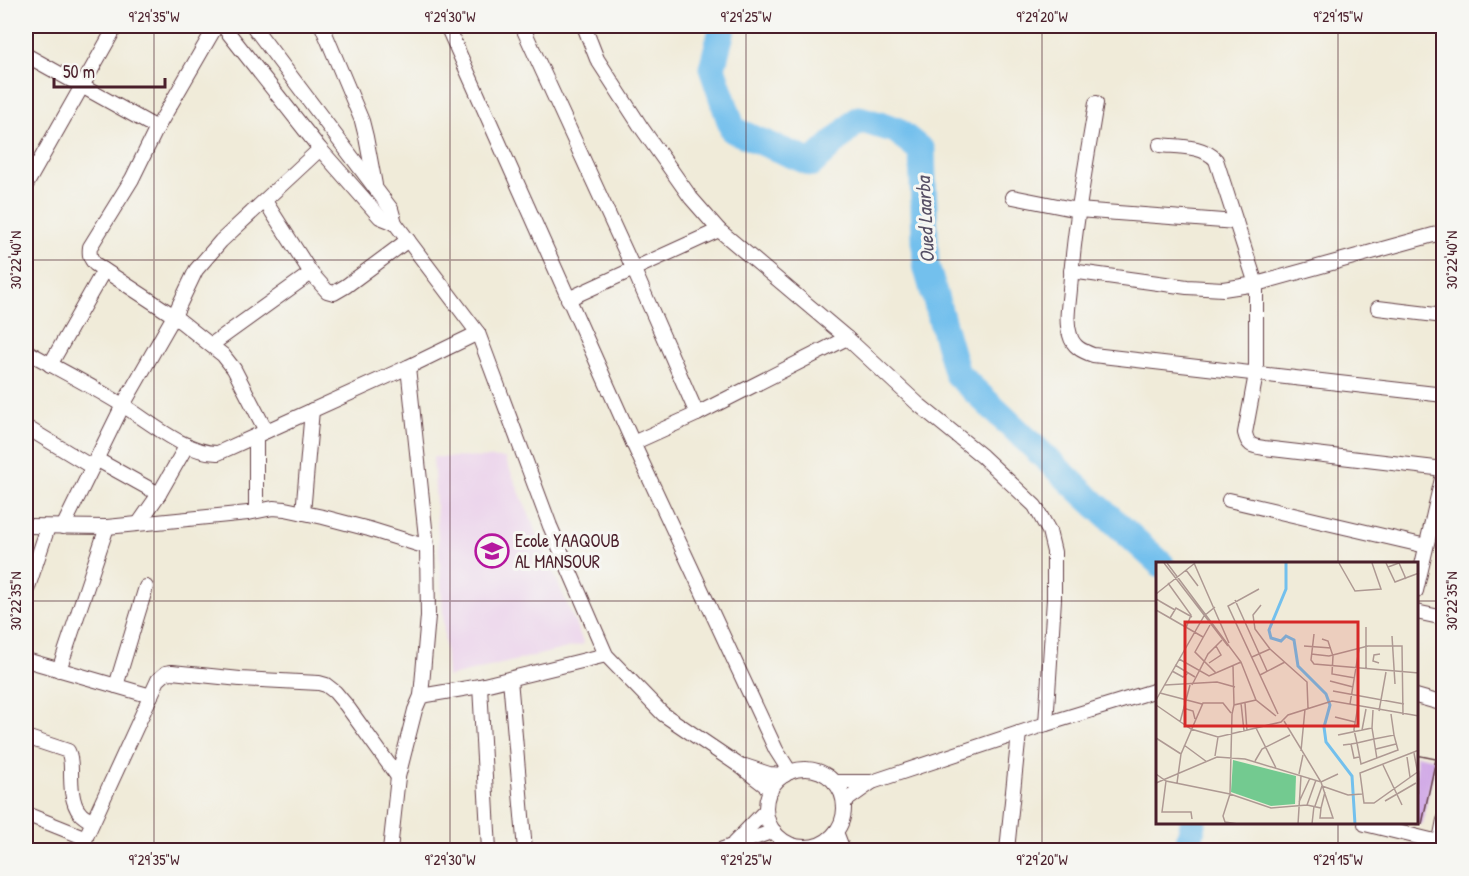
<svg xmlns="http://www.w3.org/2000/svg" width="1469" height="876" font-family="'Patrick Hand',sans-serif">
	<rect width="100%" height="100%" fill="#f6f6f2"/>
	<filter id="ink" filterUnits="userSpaceOnUse"><feTurbulence type="fractalNoise" baseFrequency=".0167" numOctaves="2"/><feDisplacementMap in="SourceGraphic" scale="12" xChannelSelector="R" yChannelSelector="G"/><feConvolveMatrix kernelMatrix="1 2 1 2 8 2 1 2 1" color-interpolation-filters="sRGB"/></filter>
	<filter id="wash" filterUnits="userSpaceOnUse"><feTurbulence type="fractalNoise" baseFrequency=".008" numOctaves="4" result="noise"/><feDisplacementMap in="SourceGraphic" scale="24" xChannelSelector="R" yChannelSelector="G"/><feGaussianBlur stdDeviation="1.35" result="paint"/><feColorMatrix in="noise" values="0 0 0 0 0 0 0 0 0 0 0 0 0 0 0 0 0 1.4 0 .05"/><feComposite in="paint" operator="in"/></filter>
	<g filter="url(#wash)">
		<rect width="100%" height="100%" fill="#f0ebd9"/>
		<polygon fill="#ebd1eb" points="433,457 505,458 584,644 447,677"/>
		<g fill="none" stroke-linecap="round" stroke-linejoin="round">
			<g stroke="#73c0ed" stroke-width="27">
				<polyline points="723,26 712,68 733,130 812,163 859,119 896,130 922,151 926,265 957,374 1085,495 1161,564"/>
				<polyline points="1187,850 1193,824"/>
			</g>
		</g>
		<g id="blocks">
			<polygon fill="#d0a7e6" points="1416,755 1436,759 1422,824 1416,824"/>
		</g>
	</g>
	<g filter="url(#ink)">
		<use href="#blocks" fill-opacity="0" stroke="#633e45" stroke-width="1.5"/>
		<g fill="none" stroke-linecap="round" stroke-linejoin="round">
			<defs>
				<g id="minor">
					<path d="M216,26L157,128L132,179L90,247C89,255 90,258 95,264L174,316L223,355L234,369L266,431"/>
					<polyline points="223,26 320,149 380,217 395,223"/>
					<polyline points="253,26 391,209 395,223 478,333 550,526 606,655 663,714 737,764 771,790"/>
					<polyline points="322,26 362,121 366,137 375,185"/>
					<polyline points="447,26 633,443 776,750 790,772"/>
					<polyline points="522,26 634,270 697,414"/>
					<polyline points="584,26 597,59 641,127 691,198 719,230 847,338 918,404 982,456 1035,506 1049,531 1054,552 1054,599 1046,724"/>
					<polyline points="26,55 157,128"/>
					<path d="M1096,103C1086,165 1074,227 1070,289C1069,304 1065,321 1070,335C1073,347 1082,351 1093,355L1444,395"/>
					<path d="M1160,145C1179,147 1203,145 1216,160L1256,284V374L1245,433C1248,446 1252,446 1264,448L1444,469"/>
					<polyline points="26,185 116,26"/>
					<polyline points="1013,197 1078,210 1236,222"/>
					<polyline points="1071,271 1187,287 1223,289 1256,284 1444,232"/>
					<polyline points="311,273 327,291 334,293 346,286 408,240"/>
					<polyline points="568,299 719,230"/>
					<polyline points="1378,308 1444,316"/>
					<polyline points="211,345 311,273 265,201"/>
					<path d="M26,351C58,369 92,386 124,406C150,422 187,454 218,453L408,367L478,333"/>
					<polyline points="50,365 104,270"/>
					<polyline points="408,367 427,547 428,616 421,696"/>
					<polyline points="26,427 92,467"/>
					<polyline points="256,436 256,510"/>
					<polyline points="633,443 697,414 847,338"/>
					<polyline points="96,459 159,494"/>
					<polyline points="1229,500 1426,546"/>
					<polyline points="303,513 312,410"/>
					<polyline points="139,523 159,494 187,445"/>
					<polyline points="26,526 107,527 248,513 273,508 285,509 323,517 369,529 427,547"/>
					<polyline points="63,527 123,405 174,316 196,270 221,241 320,149"/>
					<polyline points="1416,591 1444,470"/>
					<polyline points="26,593 48,527"/>
					<polyline points="1416,612 1444,618"/>
					<polyline points="26,660 151,696"/>
					<polyline points="59,670 107,527"/>
					<polyline points="510,679 525,850"/>
					<polyline points="116,686 146,587"/>
					<polyline points="480,686 489,850"/>
					<polyline points="1416,696 1444,704"/>
					<path d="M26,737L68,751C71,757 71,763 71,770C71,783 71,803 80,813C83,817 88,819 92,822"/>
					<polyline points="745,766 769,774 785,775"/>
					<circle cx="805" cy="808" r="39"/>
					<polyline points="834,782 872,782"/>
					<polyline points="844,802 872,782 1046,724 1157,690"/>
					<polyline points="26,814 86,838"/>
					<polyline points="1365,824 1439,842"/>
					<polyline points="836,832 843,850"/>
					<polyline points="734,843 766,810"/>
					<polyline points="80,850 158,680 166,673 172,672 240,679 319,683 326,685 335,692 346,705 398,777"/>
					<polyline points="390,850 398,777 415,710 421,696 480,686 606,655"/>
					<polyline points="720,850 774,831"/>
					<polyline points="1007,850 1019,733"/>
					<polyline points="1438,850 1444,820"/>
				</g>
			</defs>
			<use href="#minor" stroke="#633e45" stroke-width="16"/>
			<use href="#minor" stroke="#fff" stroke-width="14"/>
		</g>
	</g>
	<path fill="none" stroke="#4a1f2b" stroke-width="1.5" stroke-opacity="0.45" d="M154,26V850M450,26V850M746,26V850M1042,26V850M1338,26V564M26,260H1444M26,601H1157M1416,601H1444M1338,824V850"/>
	<defs>
		<symbol id="school-ring" viewBox="-11 -11 22 22"><circle r="9.5" fill="#f6f6f2" stroke="#b5179e" stroke-width="1.5"/><path d="M0-5L7-2L0 1L-7-2ZM-4 1L0 2.5L4 1V4Q0 6-4 4Z" fill="#b5179e"/></symbol>
	</defs>
	<g fill-rule="evenodd">
		<use href="#school-ring" x="473" y="532" width="38" height="38"/>
	</g>
	<g text-anchor="middle" stroke-width="6" stroke-linejoin="round" paint-order="stroke">
		<g font-size="18" fill="#4a1f2b" stroke="#f6f6f2" text-anchor="start">
			<text x="515" y="547">Ecole YAAQOUB<tspan x="515" dy="21">AL MANSOUR</tspan></text>
		</g>
		<g font-size="20" font-style="italic" fill="#564f65" stroke="#f6f6f2">
			<text transform="translate(925 220) rotate(-93)" y="7">Oued Laarba</text>
		</g>
	</g>
	<g transform="translate(1156 562)">
		<rect width="262" height="262" fill="#f0ebd9"/>
		<path d="M77,198L140,214L139,242L115,244L75,230Z" fill="#73ca90"/>
		<path fill="none" stroke="#73c0ed" stroke-width="3" d="M130,1V27L113,68L115,76L125,79L130,74L138,78L142,104L170,132L174,143L168,165L170,180L196,214L199,262"/>
		<path fill="none" stroke="#ae9993" stroke-width="1.5" d="M8,1L72,84M11,1L85,100L100,138L120,154M38,1L73,81M183,1L199,29L225,27L216,1M230,1L239,20L263,11M232,5L243,1L250,17M30,8L42,24M12,21L35,53L30,66M103,27L72,44L122,152M0,32L39,1M0,37L19,48M79,38L111,109M105,43L97,53L99,67L114,87L151,120L152,146M0,48L47,75M14,56L20,46L36,55M54,63L39,90L60,111M210,65V108M158,72L155,98L158,102L263,111M236,74L239,122M166,77L172,79L177,94L176,112L199,116M148,84L175,86M155,92L173,94L212,84H246L247,153M96,95L114,87M23,97L53,114L85,100M53,101L65,93L60,84M223,101L217,99L218,93L224,92M19,103L39,115M77,104L78,143M16,109L27,115L32,111M104,113L129,100M174,119L197,125M9,123L61,120L79,125M36,123L52,92L66,78M177,129L248,142M4,131L46,142M0,138L48,54L59,45M85,141L88,169M89,141L91,169M194,142L203,87M0,143L35,167L62,175L125,160L132,153L176,139L263,154M27,146L37,149L39,157M223,149L230,110M235,152L238,173M179,155L199,160M128,159L165,220L177,256H164L165,246M24,160L34,123M100,166L120,206M216,166L217,148M206,168L210,147M182,173L216,166L221,197M0,176L25,192M195,182L198,196L203,195M28,183L51,200M187,183L195,182L201,181L218,177L238,173L242,188L205,202L201,181L198,168V167L202,144M220,187L240,182M263,188L204,211L208,241H218L263,209M145,189L149,147M258,191L263,218M59,194L62,175M251,195L254,215M99,199L106,187L134,173M227,203L246,243M0,212L10,219L74,232L115,246L151,243L165,246L169,230M143,212L147,193M10,219L6,250H35L36,257M0,221L61,195L89,197L165,220L182,212M21,221L25,192L47,141H67L75,151M229,239L260,221M143,240L154,216M151,243L160,218M159,244L166,224L192,233L206,232M82,262L69,260L67,254L74,232L76,152L78,143L100,138M142,262L145,214M156,262L158,244"/>
		<path fill="#d62828" fill-opacity="0.15" stroke="#d62828" stroke-width="3" d="M29,60H202V164H29Z"/>
		<rect width="262" height="262" fill="none" stroke="#4a1f2b" stroke-width="3"/>
	</g>
	<rect width="1469" height="876" fill="none" stroke="#f6f6f2" stroke-width="66"/>
	<path d="M54 78v9h111v-9" fill="none" stroke="#4a1f2b" stroke-width="3"/>
	<text x="63" y="78" font-size="18" fill="#4a1f2b" stroke="#f6f6f2" stroke-width="4.5" paint-order="stroke">50 m</text>
	<rect x="33" y="33" width="1403" height="810" fill="none" stroke="#4a1f2b" stroke-width="2"/>
	<g font-size="15" text-anchor="middle" fill="#4a1f2b">
		<text x="154" y="22">9°29'35"W</text>
		<text x="450" y="22">9°29'30"W</text>
		<text x="746" y="22">9°29'25"W</text>
		<text x="1042" y="22">9°29'20"W</text>
		<text x="1338" y="22">9°29'15"W</text>
		<text transform="translate(16 260) rotate(-90)" y="5">30°22'40"N</text>
		<text transform="translate(1452 260) rotate(-90)" y="5">30°22'40"N</text>
		<text transform="translate(16 601) rotate(-90)" y="5">30°22'35"N</text>
		<text transform="translate(1452 601) rotate(-90)" y="5">30°22'35"N</text>
		<text x="154" y="865">9°29'35"W</text>
		<text x="450" y="865">9°29'30"W</text>
		<text x="746" y="865">9°29'25"W</text>
		<text x="1042" y="865">9°29'20"W</text>
		<text x="1338" y="865">9°29'15"W</text>
	</g>
</svg>
